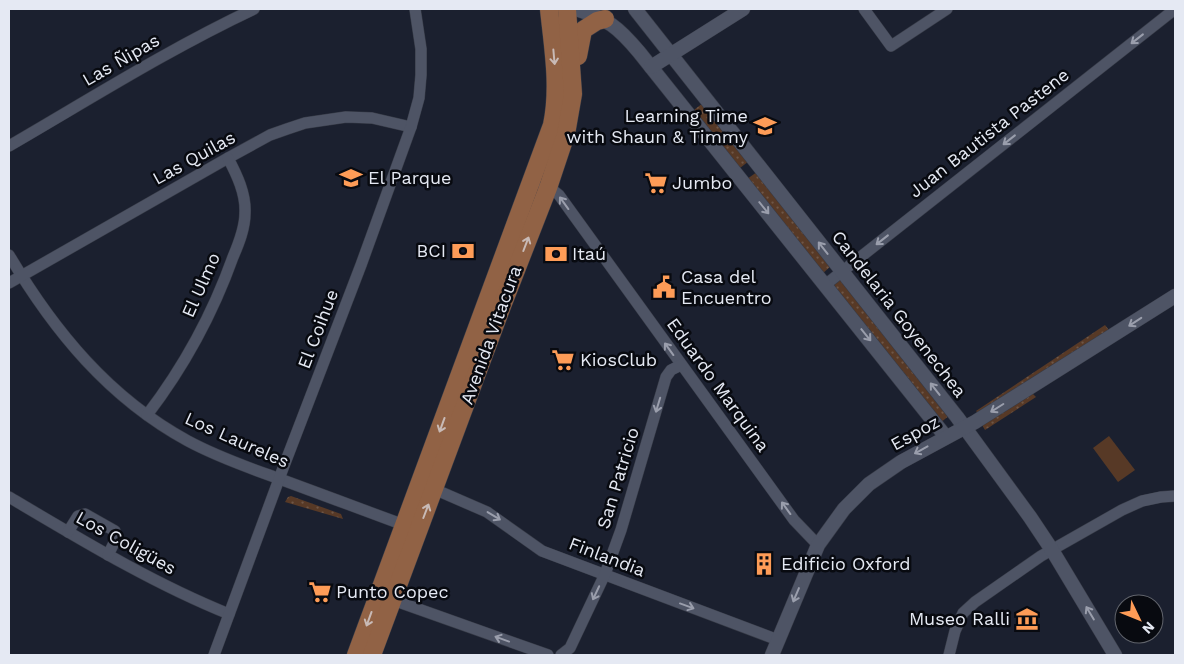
<svg xmlns="http://www.w3.org/2000/svg" width="1184" height="664" font-family="'Work Sans',sans-serif">
	<defs>
		<pattern id="grass-dots" width="8" height="8" patternUnits="userSpaceOnUse" patternTransform="scale(1.25)"><rect width="8" height="8" fill="#573926"/><path d="M2 2h.1M6 6h.1" fill="none" stroke="#6f5646" stroke-width="1.8" stroke-linecap="round"/></pattern>
	</defs>
	<rect width="100%" height="100%" fill="#1b202f"/>
	<g fill="url(#grass-dots)">
		<polygon points="703,103 749,161 740,168 694,110"/>
		<polygon points="757,172 831,266 822,274 747,179"/>
		<polygon points="842,278 950,415 940,423 832,286"/>
		<polygon points="1105,325 1109,330 981,416 976,411"/>
		<polygon points="1032,393 1036,397 985,430 982,425"/>
		<polygon points="291,496 341,514 343,519 285,502 288,497"/>
	</g>
	<polygon fill="#573926" points="1109,436 1135,470 1118,482 1093,448"/>
	<g fill="none" stroke-linecap="round" stroke-linejoin="round">
		<defs>
			<g id="minor">
				<polyline points="864,9 891,46 947,9"/>
				<path d="M9,146C90,99 169,49 254,9"/>
				<polyline points="544,187 554,191 559,195 794,520 818,545"/>
				<path d="M9,255C54,331 109,398 188,441C214,455 241,465 269,475C314,492 359,508 404,525"/>
				<polyline points="9,283 228,158 270,135 287,129 305,123 346,117 372,118 411,127"/>
				<polyline points="825,285 1175,9"/>
				<path d="M147,415C183,368 213,313 233,257C239,243 245,228 245,213C246,194 237,175 228,158"/>
				<polyline points="434,489 487,512 542,551 778,640"/>
				<path d="M9,497C80,539 152,583 229,614"/>
				<polyline points="68,532 78,516 85,514 115,531 116,539 108,555"/>
				<polyline points="393,600 548,655"/>
				<polyline points="214,655 282,471 361,265 411,127 419,98 421,75 421,49 415,9"/>
				<polyline points="561,655 570,648 605,574 621,530 666,377 671,370 681,365"/>
				<polyline points="949,655 955,631 963,613 975,602 1041,556 1122,510 1142,501 1161,497 1175,496"/>
			</g>
			<g id="tertiary">
				<path d="M576,9C608,19 618,27 639,52L946,437"/>
				<polyline points="635,9 957,417 1030,517 1052,550 1115,655"/>
				<polyline points="651,67 743,9"/>
				<polyline points="772,655 818,545 844,509 869,484 901,462 975,422 1175,296"/>
			</g>
			<g id="primary">
				<polyline points="578,56 583,30 597,21 605,19"/>
				<path d="M356,655L552,125C560,87 553,48 549,9"/>
				<polyline points="372,655 502,306 548,188 566,134 573,94 567,9"/>
			</g>
		</defs>
		<use href="#minor" stroke="#373b47" stroke-width="12"/>
		<use href="#tertiary" stroke="#373b47" stroke-width="15"/>
		<use href="#primary" stroke="#373b47" stroke-width="19"/>
		<use href="#minor" stroke="#4e5465" stroke-width="11"/>
		<use href="#tertiary" stroke="#4e5465" stroke-width="14"/>
		<use href="#primary" stroke="#916245" stroke-width="18"/>
	</g>
	<defs><path id="oneway-shaft" d="M-6 0H5M1.5-3L5.5 0L1.5 3" fill="none" stroke-width="1.6" stroke-linecap="round" stroke-linejoin="round" transform="scale(1.25)"/></defs>
	<g stroke="#9a9eac">
		<use href="#oneway-shaft" transform="translate(1137 39) rotate(142)"/>
		<use href="#oneway-shaft" transform="translate(1009 140) rotate(142)"/>
		<use href="#oneway-shaft" transform="translate(564 203) rotate(-126)"/>
		<use href="#oneway-shaft" transform="translate(764 208) rotate(51)"/>
		<use href="#oneway-shaft" transform="translate(882 240) rotate(142)"/>
		<use href="#oneway-shaft" transform="translate(823 248) rotate(-128)"/>
		<use href="#oneway-shaft" transform="translate(1135 322) rotate(147)"/>
		<use href="#oneway-shaft" transform="translate(866 335) rotate(51)"/>
		<use href="#oneway-shaft" transform="translate(669 349) rotate(-126)"/>
		<use href="#oneway-shaft" transform="translate(935 389) rotate(-128)"/>
		<use href="#oneway-shaft" transform="translate(658 405) rotate(107)"/>
		<use href="#oneway-shaft" transform="translate(997 408) rotate(148)"/>
		<use href="#oneway-shaft" transform="translate(921 450) rotate(151)"/>
		<use href="#oneway-shaft" transform="translate(786 508) rotate(-126)"/>
		<use href="#oneway-shaft" transform="translate(494 516) rotate(31)"/>
		<use href="#oneway-shaft" transform="translate(596 593) rotate(115)"/>
		<use href="#oneway-shaft" transform="translate(796 595) rotate(113)"/>
		<use href="#oneway-shaft" transform="translate(687 606) rotate(20)"/>
		<use href="#oneway-shaft" transform="translate(1090 613) rotate(-121)"/>
		<use href="#oneway-shaft" transform="translate(502 639) rotate(-160)"/>
	</g>
	<g stroke="#c8bab6">
		<use href="#oneway-shaft" transform="translate(554 57) rotate(85)"/>
		<use href="#oneway-shaft" transform="translate(526 244) rotate(-69)"/>
		<use href="#oneway-shaft" transform="translate(442 425) rotate(110)"/>
		<use href="#oneway-shaft" transform="translate(426 511) rotate(-69)"/>
		<use href="#oneway-shaft" transform="translate(369 619) rotate(110)"/>
	</g>
	<defs>
		<symbol id="school-bare" viewBox="-9 -9 18 18"><path d="M0-5L7-2L0 1L-7-2ZM-4 1L0 2.5L4 1V4Q0 6-4 4Z" fill="#fe9c57" stroke="#080a10" stroke-width="2.5" paint-order="stroke"/></symbol>
		<symbol id="supermarket-bare" viewBox="-9 -9 18 18"><path d="M-6-5.5h2.5l.6 2H6L4.5 2H-2.5L-4.4-4H-6ZM-1.5 3.2a1.3 1.3 0 1 0 .1 0ZM3 3.2a1.3 1.3 0 1 0 .1 0Z" fill="#fe9c57" stroke="#080a10" stroke-width="2.5" paint-order="stroke"/></symbol>
		<symbol id="bank-bare" viewBox="-9 -9 18 18"><path d="M-6-4H6V4H-6ZM0-2.3a2.3 2.3 0 1 0 0 4.6a2.3 2.3 0 1 0 0-4.6Z" fill="#fe9c57" stroke="#080a10" stroke-width="2.5" paint-order="stroke"/></symbol>
		<symbol id="civic-bare" viewBox="-9 -9 18 18"><path d="M-.6-6.5H3V-4.5H.6V-3L4-1V1h2V6H-6V1h2V-1L-.6-3ZM-1.2 2.5V6h2.4V2.5Z" fill="#fe9c57" stroke="#080a10" stroke-width="2.5" paint-order="stroke"/></symbol>
		<symbol id="building-bare" viewBox="-9 -9 18 18"><path d="M-4-6H4V6H1V3H-1V6H-4ZM-2.5-4.3h1.7v1.8h-1.7ZM.8-4.3h1.7v1.8H.8ZM-2.5-1h1.7V.8h-1.7ZM.8-1h1.7V.8H.8Z" fill="#fe9c57" stroke="#080a10" stroke-width="2.5" paint-order="stroke"/></symbol>
		<symbol id="museum-bare" viewBox="-9 -9 18 18"><path d="M0-6L6-3V-2H-6V-3ZM-5-1h2V3h-2ZM-1-1h2V3h-2ZM3-1h2V3H3ZM-6 4H6V6H-6Z" fill="#fe9c57" stroke="#080a10" stroke-width="2.5" paint-order="stroke"/></symbol>
	</defs>
	<g fill-rule="evenodd">
		<use href="#school-bare" x="749" y="110" width="32" height="32"/>
		<use href="#school-bare" x="335" y="162" width="32" height="32"/>
		<use href="#supermarket-bare" x="640" y="167" width="32" height="32"/>
		<use href="#bank-bare" x="447" y="235" width="32" height="32"/>
		<use href="#bank-bare" x="540" y="238" width="32" height="32"/>
		<use href="#civic-bare" x="648" y="271" width="32" height="32"/>
		<use href="#supermarket-bare" x="547" y="344" width="32" height="32"/>
		<use href="#building-bare" x="748" y="548" width="32" height="32"/>
		<use href="#supermarket-bare" x="304" y="576" width="32" height="32"/>
		<use href="#museum-bare" x="1011" y="603" width="32" height="32"/>
	</g>
	<g text-anchor="middle" stroke-width="5" stroke-linejoin="round" paint-order="stroke">
		<g font-size="18" fill="#e5e9f3" stroke="#080a10">
			<text transform="translate(121 60) rotate(-30)" y="6">Las Ñipas</text>
			<text transform="translate(989 133) rotate(-38)" y="6">Juan Bautista Pastene</text>
			<text transform="translate(194 158) rotate(-29)" y="6">Las Quilas</text>
			<text transform="translate(201 285) rotate(-66)" y="6">El Ulmo</text>
			<text transform="translate(899 314) rotate(52)" y="6">Candelaria Goyenechea</text>
			<text transform="translate(318 329) rotate(-69)" y="6">El Coihue</text>
			<text transform="translate(491 335) rotate(-70)" y="6">Avenida Vitacura</text>
			<text transform="translate(718 385) rotate(54)" y="6">Eduardo Marquina</text>
			<text transform="translate(915 433) rotate(-29)" y="6">Espoz</text>
			<text transform="translate(237 440) rotate(24)" y="6">Los Laureles</text>
			<text transform="translate(618 478) rotate(-73)" y="6">San Patricio</text>
			<text transform="translate(126 543) rotate(29)" y="6">Los Coligües</text>
			<text transform="translate(607 557) rotate(21)" y="6">Finlandia</text>
		</g>
		<g font-size="18" fill="#e5e9f3" stroke="#080a10" text-anchor="start">
			<text x="748" y="122" text-anchor="end">Learning Time<tspan x="748" dy="21">with Shaun &amp; Timmy</tspan></text>
			<text x="368" y="184">El Parque</text>
			<text x="672" y="189">Jumbo</text>
			<text x="446" y="257" text-anchor="end">BCI</text>
			<text x="572" y="260">Itaú</text>
			<text x="681" y="283">Casa del<tspan x="681" dy="21">Encuentro</tspan></text>
			<text x="580" y="366">KiosClub</text>
			<text x="781" y="570">Edificio Oxford</text>
			<text x="336" y="598">Punto Copec</text>
			<text x="1010" y="625" text-anchor="end">Museo Ralli</text>
		</g>
	</g>
	<rect width="1184" height="664" fill="none" stroke="#e5e9f3" stroke-width="20"/>
	<g transform="translate(1139 619) rotate(133)"><circle r="24" fill="#080a10" stroke="#60636b"/>
	<path d="M0-4L9 19L0 12L-9 19Z" fill="#fe9c57"/>
	<text y="-8" font-size="14" font-weight="bold" text-anchor="middle" fill="#e5e9f3">N</text>
	</g>
</svg>
